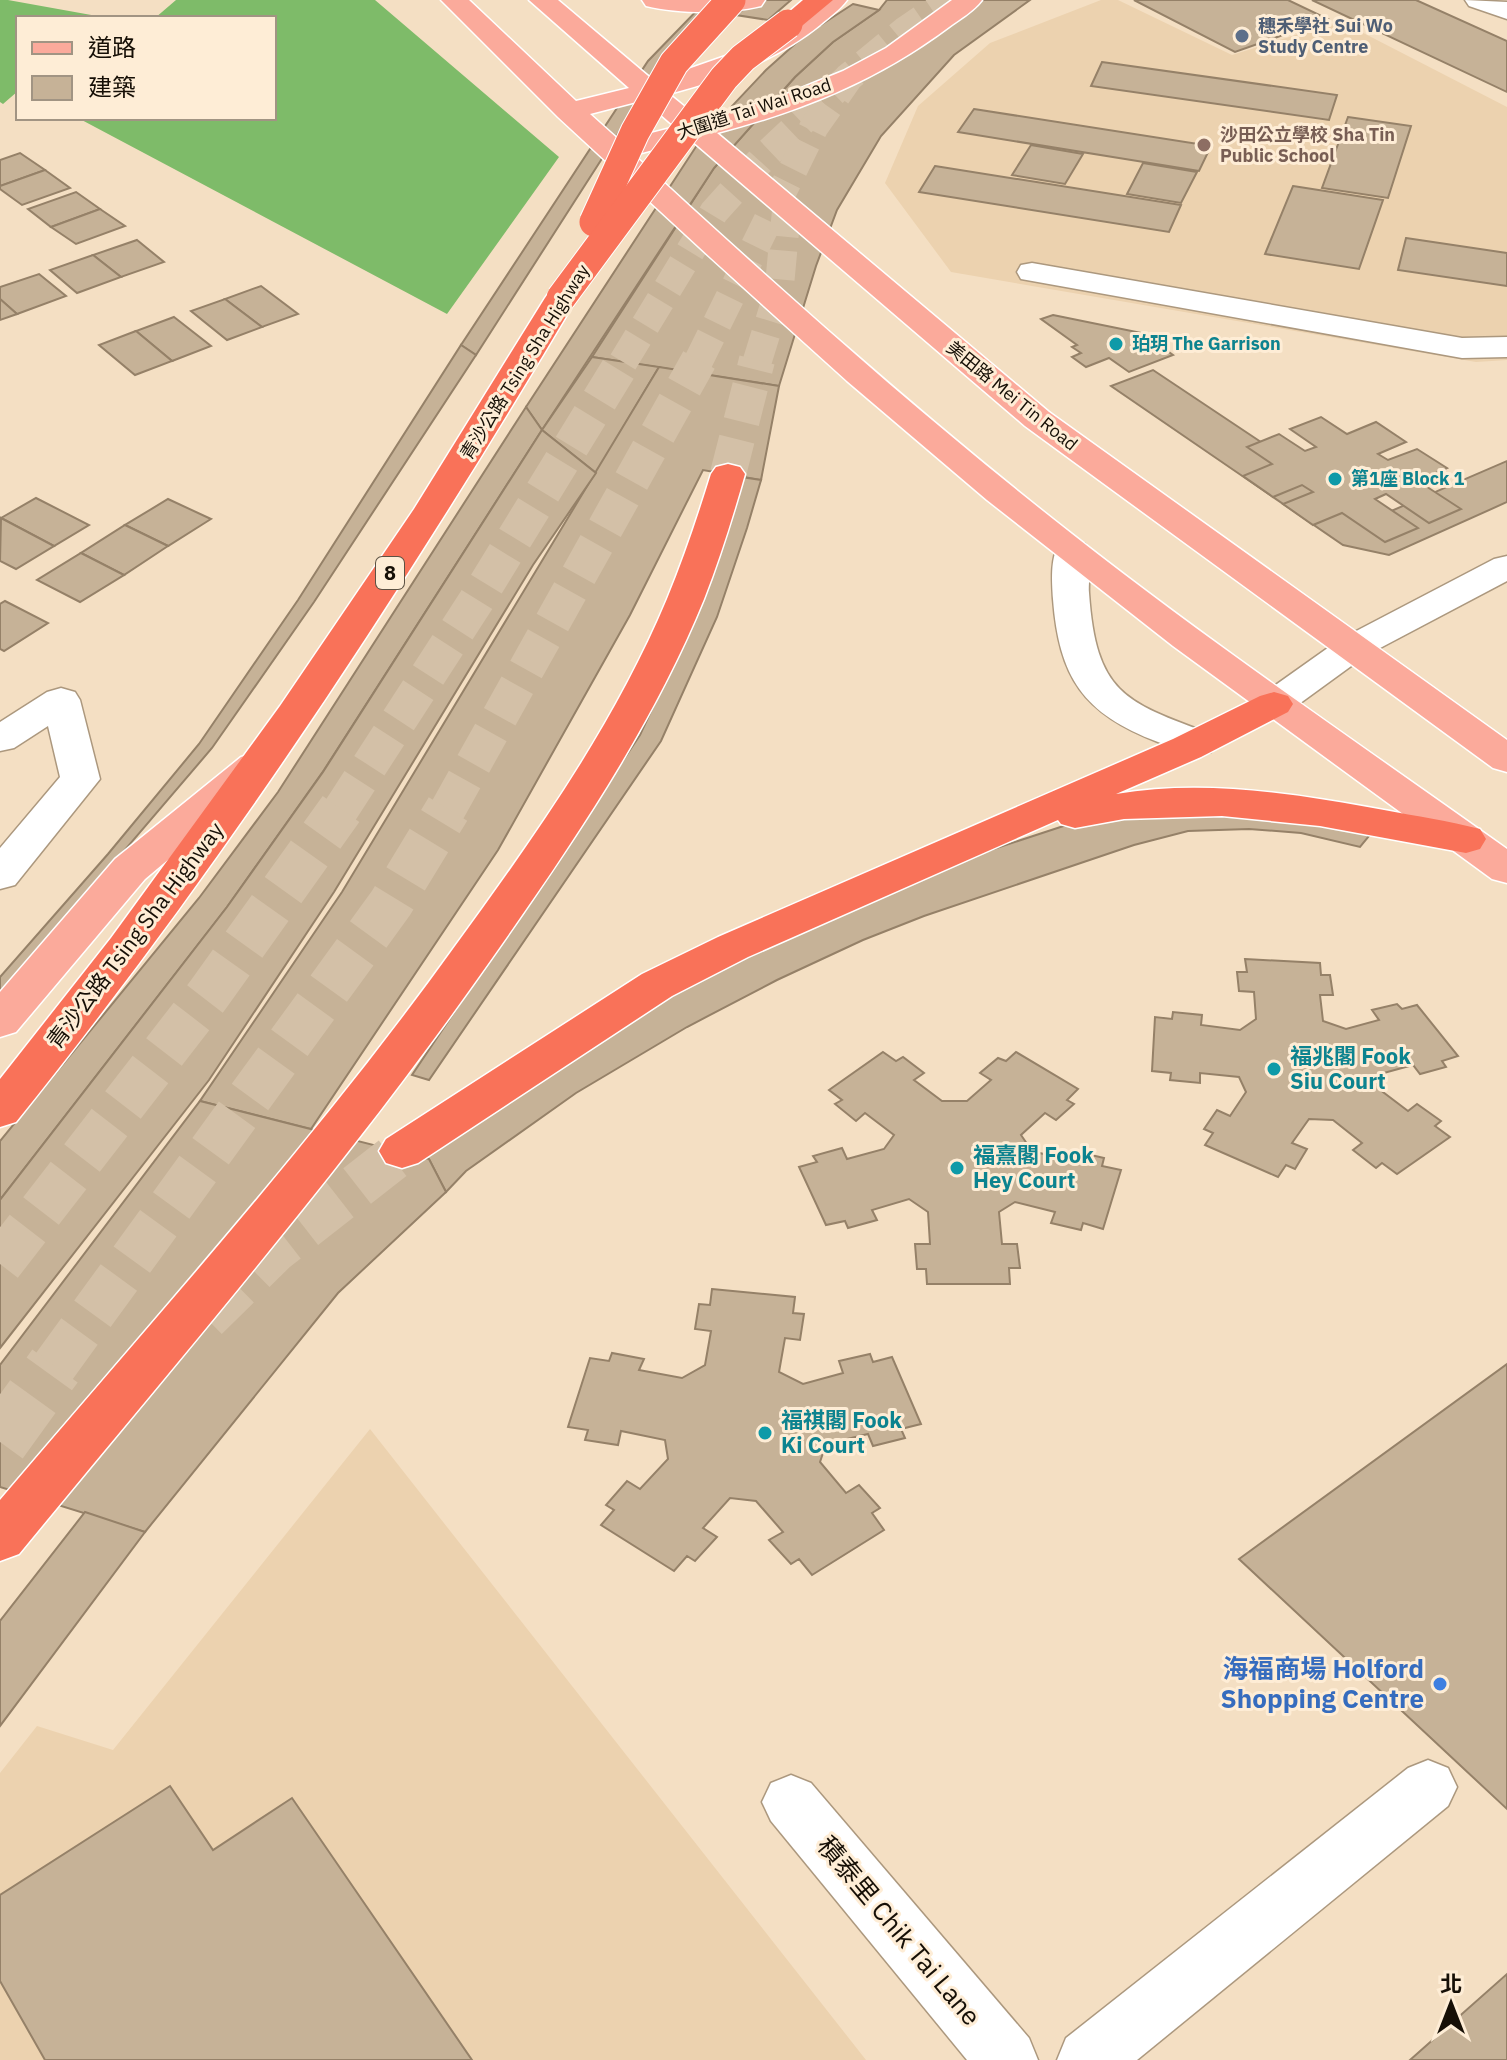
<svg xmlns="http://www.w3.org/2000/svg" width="1507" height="2060" font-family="'IBM Plex Sans','Noto Sans TC',sans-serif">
	<rect width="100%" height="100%" fill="#f4dfc3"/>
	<g fill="#ecd2af">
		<polygon points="1101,0 1118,0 1232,55 1340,21 1507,107 1507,360 1476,362 951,272 885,183 918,106 990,43"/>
		<polygon points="370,1429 866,2060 0,2060 0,1773 37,1726 113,1750"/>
	</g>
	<g fill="#7ebb69">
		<polygon points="0,0 8,0 108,18 18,18 18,91 3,104 0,102"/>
		<polygon points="176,0 375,0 559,157 447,314 78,118 274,118 274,18 155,18"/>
	</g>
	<g fill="#c6b297" stroke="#958168" stroke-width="2">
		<polygon points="707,0 720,0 662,65 476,355 461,345 648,61"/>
		<polygon points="755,0 791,0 768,20 736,15"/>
		<polygon points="887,0 1030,0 954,55 881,136 837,210 816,266 779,386 592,357 714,168 795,77 833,42 879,10"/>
		<polygon points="1134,0 1288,0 1328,19 1235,52"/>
		<polygon points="1312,0 1416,0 1507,41 1507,92"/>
		<polygon points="853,4 879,10 833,42 795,77 714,168 542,430 526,407 701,139 766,70 804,36"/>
		<polygon points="1102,62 1337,95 1329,120 1091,86"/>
		<polygon points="974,109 1211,146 1199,171 958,132"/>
		<polygon points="1348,117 1411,126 1388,198 1322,188"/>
		<polygon points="1031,145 1083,154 1065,184 1012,175"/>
		<polygon points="20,153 45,170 0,186 0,160"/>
		<polygon points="1143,163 1197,172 1181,203 1127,194"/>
		<polygon points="935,166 1181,205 1169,232 919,192"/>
		<polygon points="45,170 70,188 22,205 0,189 0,186"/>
		<polygon points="1293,186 1383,200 1359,269 1265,254"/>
		<polygon points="76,192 100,209 51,227 28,209"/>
		<polygon points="100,209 125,226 76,244 51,227"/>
		<polygon points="1406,238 1507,253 1507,286 1398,270"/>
		<polygon points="137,240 164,262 121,277 93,255"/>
		<polygon points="93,255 121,277 77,293 50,270"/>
		<polygon points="39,274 66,296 17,314 0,299 0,287"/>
		<polygon points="261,286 298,314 262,327 225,299"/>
		<polygon points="0,299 17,314 0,320"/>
		<polygon points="225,299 262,327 227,340 191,311"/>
		<polygon points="1053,315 1166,338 1155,342 1173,355 1129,372 1109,358 1086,367 1072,357 1081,353 1072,347 1077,345 1041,319"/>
		<polygon points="174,317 211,346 172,361 136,331"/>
		<polygon points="136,331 172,361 135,375 99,345"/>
		<polygon points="461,345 476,355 314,602 212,748 0,996 0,977 108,854 199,744 298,600"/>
		<polygon points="592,357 659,367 596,473 542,430"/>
		<polygon points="659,367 779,386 761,480 703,470 630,615 498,850 311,1129 200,1101 342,892"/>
		<polygon points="1153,370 1375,518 1507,461 1507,502 1389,555 1343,545 1111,386"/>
		<polygon points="526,407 542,430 324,770 227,907 0,1200 0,1141 199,898 278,792"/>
		<polygon points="1321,417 1347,434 1376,422 1406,442 1378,454 1388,460 1417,449 1447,468 1418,481 1461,509 1429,523 1386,494 1375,499 1418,528 1385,542 1342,513 1313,525 1283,504 1313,492 1302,485 1273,497 1243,476 1272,464 1247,447 1279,434 1305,451 1316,447 1290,429"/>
		<polygon points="542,430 596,473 533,565 334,892 209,1080 0,1348 0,1200 227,907 323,772"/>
		<polygon points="741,477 761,480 747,528 717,617 661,741 429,1080 412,1075 640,735 696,614"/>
		<polygon points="36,498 89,525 54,546 1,518"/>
		<polygon points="168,499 211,519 168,546 125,525"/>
		<polygon points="1,518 54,546 16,569 0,561"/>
		<polygon points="125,525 168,546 124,575 81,553"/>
		<polygon points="81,553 124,575 80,602 37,580"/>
		<polygon points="5,601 48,623 4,651 0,649 0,604"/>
		<polygon points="1103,813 1383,819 1360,847 1301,833 1249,829 1188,831 1134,845 924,916 863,940 777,980 687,1027 576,1093 466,1171 446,1192 429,1159 413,1155 770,934 960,860"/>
		<polygon points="1245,959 1320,963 1321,975 1330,975 1333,995 1320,995 1323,1021 1346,1029 1379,1020 1372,1010 1397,1004 1402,1009 1417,1005 1458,1056 1442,1061 1446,1067 1420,1074 1413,1065 1380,1074 1379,1089 1408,1111 1417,1104 1441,1121 1435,1126 1450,1137 1397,1174 1382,1163 1376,1168 1353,1150 1362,1143 1333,1120 1309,1119 1292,1143 1307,1149 1295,1169 1286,1165 1278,1177 1205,1145 1213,1133 1204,1129 1217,1110 1230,1116 1246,1092 1239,1077 1200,1073 1200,1083 1170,1080 1171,1073 1152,1071 1155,1017 1172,1019 1173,1012 1202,1015 1201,1025 1240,1030 1256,1019 1254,992 1239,991 1237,972 1247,972"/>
		<polygon points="883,1052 896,1061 903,1057 924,1073 914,1080 942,1101 967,1101 991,1080 980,1073 998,1058 1006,1061 1016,1052 1078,1089 1067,1100 1074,1104 1056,1120 1045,1113 1021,1135 1032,1151 1071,1161 1074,1151 1104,1158 1102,1166 1121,1170 1103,1229 1083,1223 1081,1230 1051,1223 1055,1212 1015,1202 999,1212 1002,1244 1017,1244 1020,1268 1009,1268 1010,1284 927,1284 926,1269 917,1269 915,1244 930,1244 928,1212 909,1199 872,1210 877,1220 848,1228 845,1221 826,1225 799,1167 817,1162 813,1156 842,1148 847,1159 884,1149 894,1135 865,1113 856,1121 835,1104 842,1100 829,1090"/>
		<polygon points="200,1101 429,1159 446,1192 338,1293 145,1532 0,1487 0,1365"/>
		<polygon points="712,1289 795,1297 793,1313 804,1314 800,1340 785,1338 779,1372 803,1384 843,1373 839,1361 870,1354 873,1362 892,1357 921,1424 901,1429 905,1438 873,1446 868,1434 826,1444 820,1462 846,1493 859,1485 880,1508 872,1513 884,1530 812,1575 799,1559 791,1564 769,1540 783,1532 756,1501 730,1498 703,1528 717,1537 695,1561 687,1556 674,1571 601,1525 614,1510 606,1505 627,1481 640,1489 668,1459 665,1440 621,1431 618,1445 585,1440 588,1430 568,1427 590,1358 609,1361 612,1353 644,1359 639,1370 682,1378 705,1365 711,1331 695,1329 699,1304 710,1305"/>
		<polygon points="1507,1364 1507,1809 1239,1559"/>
		<polygon points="85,1512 145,1532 0,1726 0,1621"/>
		<polygon points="170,1786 213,1850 292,1798 472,2060 45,2060 0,1981 0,1895"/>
		<polygon points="1507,1974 1507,2060 1410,2060"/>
	</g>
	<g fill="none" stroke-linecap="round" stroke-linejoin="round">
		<polyline stroke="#d3c0a7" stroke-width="29" stroke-dasharray="29 14" stroke-linecap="butt" points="623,362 714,212 762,159 849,77"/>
		<polyline stroke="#d3c0a7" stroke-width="36" stroke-dasharray="36 18" stroke-linecap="butt" points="340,811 476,601 624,360"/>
		<polyline stroke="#d3c0a7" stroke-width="45" stroke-dasharray="45 22" stroke-linecap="butt" points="0,1264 208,995 341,809"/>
		<g stroke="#d3c0a7" stroke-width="29" stroke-dasharray="29 14" stroke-linecap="butt">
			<polyline points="698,362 814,127 849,77 905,31 950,0"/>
			<polyline points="757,362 779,291 787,205"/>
		</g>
		<g stroke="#d3c0a7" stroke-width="36" stroke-dasharray="36 18" stroke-linecap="butt">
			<polyline points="728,474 757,360"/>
			<polyline points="447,811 699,360"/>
		</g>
		<g stroke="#d3c0a7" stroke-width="45" stroke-dasharray="45 22" stroke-linecap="butt">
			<polyline points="206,1318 275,1250 402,1151"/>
			<polyline points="53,1368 391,903 448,809"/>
		</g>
		<polyline stroke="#d3c0a7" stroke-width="56" stroke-dasharray="56 28" stroke-linecap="butt" points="0,1442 55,1366"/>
		<defs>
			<g id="minor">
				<polygon points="1465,0 1507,2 1507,19 1469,6"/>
				<polygon points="1032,263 1462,338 1507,337 1507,357 1462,358 1021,279 1017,272 1021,265"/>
				<path d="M1072,541L1085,544C1094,557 1088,577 1089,593C1096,693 1124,702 1211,734L1216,743L1211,752C1191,757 1176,749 1158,742C1083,714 1059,677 1053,599C1052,582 1050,559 1059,544Z"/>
				<polygon points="1507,556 1507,581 1365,656 1288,712 1274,716 1260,712 1255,704 1260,696 1339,640 1494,559"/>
				<polygon points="61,688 75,692 80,700 100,779 15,885 0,889 0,848 60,777 48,726 14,748 0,751 0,722 47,692"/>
				<polygon points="1428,1760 1448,1768 1457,1787 1448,1806 1137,2060 1057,2060 1066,2038 1408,1768"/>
				<polygon points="791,1775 811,1783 1029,2038 1038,2060 967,2060 771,1821 762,1802 771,1783"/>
			</g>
			<g id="major">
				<path d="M441,0H469L576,101L629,88L529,0H558L654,81L754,46L818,0H847C840,10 829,17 820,25C775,61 725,79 669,94L701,120L777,98L843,71L886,48L952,0H982C974,11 960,19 949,27C878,80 802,111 717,133L1049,412L1507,740V772L1493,768L1025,426L691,140L634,155C776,286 920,415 1072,534C1213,645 1361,745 1507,849V883L1492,879L1173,646L987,500L847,381L711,258L558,117ZM644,100L675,127L620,141L590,114Z"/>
				<path d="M642,0H765L761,6C727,14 680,14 646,6Z"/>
				<polygon points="255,753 269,757 275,766 269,775 145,879 16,1032 0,1037 0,992 115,859 241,757"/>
			</g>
			<g id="highway">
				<polygon points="803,0 833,0 797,30 779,30 775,24"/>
				<path d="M561,289L572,291L577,298C408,583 224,864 16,1122L0,1127V1079L111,938L280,706L414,509L545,298L550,291Z"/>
				<path d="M728,464L740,467L745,474C733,516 720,558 704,599C651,729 570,847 490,961C345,1168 179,1359 19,1554L0,1561V1500C154,1319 314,1142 453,949C534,838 614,726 667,599C684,558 698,516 711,474L716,467Z"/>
				<path d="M1274,692L1288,696L1293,704L1288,712L1201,757L1116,794C1204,779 1298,794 1384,810C1416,816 1449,821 1480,829L1486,839L1480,849L1466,853L1320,826L1222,816L1124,819L1075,828L1061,824L1058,820L748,957L672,996L418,1163L402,1168L386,1163L379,1151L386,1139L642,974L718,937L1173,739L1260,696Z"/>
			</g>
		</defs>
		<use href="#minor" stroke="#ac987e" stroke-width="3"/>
		<use href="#major" stroke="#fff" stroke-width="3"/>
		<use href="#highway" stroke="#fff" stroke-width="3"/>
		<use href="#minor" fill="#fff" fill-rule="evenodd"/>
		<use href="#major" fill="#fbaa9b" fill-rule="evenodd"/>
		<use href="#highway" fill="#f97259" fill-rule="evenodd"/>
		<defs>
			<g id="highway-bridge">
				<polyline points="594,222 635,132 674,63 731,0"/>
				<polyline points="561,298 724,78 743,58 788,24"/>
			</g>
		</defs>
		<use href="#highway-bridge" stroke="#fff" stroke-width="31" stroke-linecap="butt"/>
		<use href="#highway-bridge" stroke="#f97259" stroke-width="29"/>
	</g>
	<circle fill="#5c6f8a" stroke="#feedd6" stroke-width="3" cx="1242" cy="36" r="8"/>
	<circle fill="#8d6e63" stroke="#feedd6" stroke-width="3" cx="1204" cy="145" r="8"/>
	<g fill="#0f9aa8" stroke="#feedd6" stroke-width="3">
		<circle cx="1116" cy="344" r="8"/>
		<circle cx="1335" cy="479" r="8"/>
		<circle cx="1274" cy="1069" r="8"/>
		<circle cx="957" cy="1168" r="8"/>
		<circle cx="765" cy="1433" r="8"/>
	</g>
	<circle fill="#3f7fe0" stroke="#feedd6" stroke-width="3" cx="1440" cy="1684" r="8"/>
	<g text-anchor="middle" stroke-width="6" stroke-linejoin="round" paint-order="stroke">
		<g font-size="18" font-weight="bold" fill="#4e5e75" stroke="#feedd6" text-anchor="start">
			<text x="1258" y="32">穗禾學社 Sui Wo<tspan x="1258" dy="21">Study Centre</tspan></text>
		</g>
		<g font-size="18" fill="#160f06" stroke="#feedd6">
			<text transform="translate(754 109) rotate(-18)" y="6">大圍道 Tai Wai Road</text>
			<text transform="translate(525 362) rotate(-58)" y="6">青沙公路 Tsing Sha Highway</text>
			<text transform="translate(1012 396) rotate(39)" y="6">美田路 Mei Tin Road</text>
		</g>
		<g font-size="18" font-weight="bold" fill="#785e54" stroke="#feedd6" text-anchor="start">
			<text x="1220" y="141">沙田公立學校 Sha Tin<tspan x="1220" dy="21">Public School</tspan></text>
		</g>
		<g font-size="18" font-weight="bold" fill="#0d838f" stroke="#feedd6" text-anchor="start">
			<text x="1132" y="350">珀玥 The Garrison</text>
			<text x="1351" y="485">第1座 Block 1</text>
		</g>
		<rect fill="#feedd6" stroke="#5c5244" stroke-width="2" x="376" y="557" width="28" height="32" rx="6"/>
		<g font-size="20" font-weight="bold" fill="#160f06">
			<text x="390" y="580">8</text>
		</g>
		<g font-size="22" fill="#160f06" stroke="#feedd6">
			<text transform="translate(135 935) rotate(-53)" y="8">青沙公路 Tsing Sha Highway</text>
		</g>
		<g font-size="22" font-weight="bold" fill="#0d838f" stroke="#feedd6" text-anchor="start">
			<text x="1290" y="1064">福兆閣 Fook<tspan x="1290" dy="25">Siu Court</tspan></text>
			<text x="973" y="1163">福熹閣 Fook<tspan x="973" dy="25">Hey Court</tspan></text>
			<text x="781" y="1428">福祺閣 Fook<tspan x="781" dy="25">Ki Court</tspan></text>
		</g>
		<g font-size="26" font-weight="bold" fill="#366cbe" stroke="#feedd6" text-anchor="end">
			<text x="1424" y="1678">海福商場 Holford<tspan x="1424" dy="30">Shopping Centre</tspan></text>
		</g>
		<g font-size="26" fill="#160f06" stroke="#feedd6">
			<text transform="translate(899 1931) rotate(50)" y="9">積泰里 Chik Tai Lane</text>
		</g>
	</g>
	<rect x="16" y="16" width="260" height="104" fill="#feedd6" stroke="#a19483" stroke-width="2"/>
	<rect x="32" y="42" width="40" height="12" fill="#fbaa9b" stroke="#a19483" stroke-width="2"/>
	<text x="88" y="56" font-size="24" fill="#160f06">道路</text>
	<rect x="32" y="76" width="40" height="24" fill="#c6b297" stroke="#a19483" stroke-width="2"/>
	<text x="88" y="96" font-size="24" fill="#160f06">建築</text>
	<g transform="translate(1451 2004)" stroke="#feedd6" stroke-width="6" paint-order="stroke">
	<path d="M0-6L14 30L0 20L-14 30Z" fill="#160f06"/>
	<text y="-12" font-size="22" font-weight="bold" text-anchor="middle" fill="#160f06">北</text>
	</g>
</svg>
